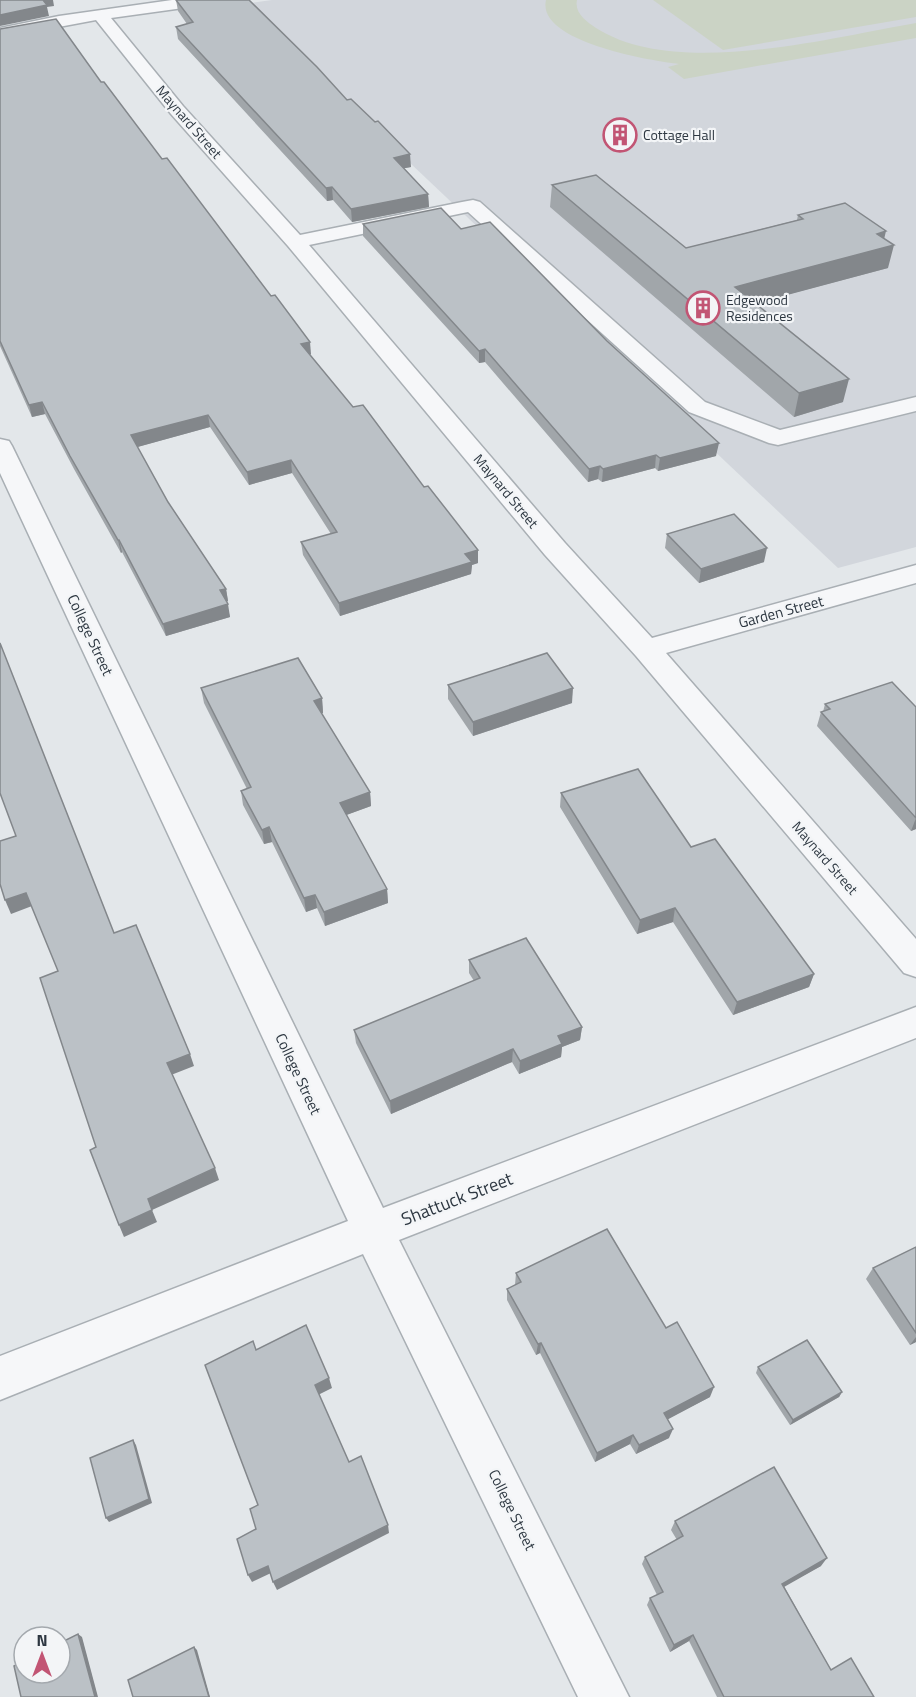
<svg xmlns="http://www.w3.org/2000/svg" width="916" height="1697" font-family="'Titillium Web',sans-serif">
	<rect width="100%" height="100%" fill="#e3e7ea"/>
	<polygon fill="#d2d6dc" points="272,0 916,0 916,547 838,568 242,4"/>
	<g fill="#cbd3c5">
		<path d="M546,0H577C574,13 587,22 596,28C676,79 828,38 916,23V38L684,79L668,67L679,64C652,61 536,42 546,0Z"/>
		<polygon points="653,0 916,0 916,17 723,50"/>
	</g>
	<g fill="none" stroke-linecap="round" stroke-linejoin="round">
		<defs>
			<g id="minor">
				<polygon points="172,0 213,0 205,5 111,18 183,106 300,235 462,202 473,200 480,202 705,402 780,430 916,397 916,411 778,445 769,443 689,412 468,212 309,245 565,543 652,638 916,565 916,583 666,653 916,939 916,977 904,973 636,656 545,555 288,246 171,114 96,20 0,38 0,28 59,16"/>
				<polygon points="0,439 9,441 12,446 383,1208 916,1007 916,1038 399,1240 629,1697 578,1697 363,1254 0,1400 0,1356 348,1221 0,473"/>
			</g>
		</defs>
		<use href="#minor" stroke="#a9afb4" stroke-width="3"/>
		<use href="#minor" fill="#f6f7f9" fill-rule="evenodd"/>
	</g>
	<g fill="#a1a6aa">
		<polygon points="176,0 347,100 411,167 404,168 428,194 429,207 352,222 333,200 327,201 178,39 176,27 187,24 178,11"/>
		<polygon points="0,29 101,82 162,159 311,354 310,355 478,563 472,565 471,574 340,616 303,555 301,542 331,534 292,473 249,485 210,427 137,447 168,502 226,589 228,601 226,602 230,617 166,636 122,552 121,553 74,469 45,414 32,417 0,346"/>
		<polygon points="552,185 686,248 797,220 798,215 884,238 888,268 755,303 843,402 794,417 550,207"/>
		<polygon points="363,224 461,229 716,456 658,471 655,468 602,482 598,479 588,482 485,362 479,363 363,236"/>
		<polygon points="667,534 764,562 699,583 665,548"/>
		<polygon points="448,685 572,703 473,736 448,699"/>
		<polygon points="201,688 322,698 323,713 321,713 370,792 371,806 346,815 387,889 388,903 325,926 317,908 306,912 272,842 264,844 243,805 241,791 247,789 204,703"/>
		<polygon points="825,704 916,707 916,829 911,831 817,726 821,712 823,712"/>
		<polygon points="561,793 814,974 809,987 733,1015 673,922 637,934 560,807"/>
		<polygon points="469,960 582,1027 580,1040 562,1047 561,1057 519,1074 512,1062 391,1114 356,1043 354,1030 474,981 469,973"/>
		<polygon points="916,1247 916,1342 910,1345 866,1279 873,1268"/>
		<polygon points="516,1273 666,1328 710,1397 667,1419 669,1438 636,1454 630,1444 595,1462 540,1353 536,1355 507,1300 507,1289 515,1285"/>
		<polygon points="758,1367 842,1392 839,1397 790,1425 756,1373"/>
		<polygon points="675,1521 821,1566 784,1586 831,1670 874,1697 717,1697 689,1641 670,1652 647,1605 650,1598 657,1595 642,1564 645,1557 677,1540 671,1530"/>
	</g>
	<g fill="#83878b">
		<polygon points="42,0 53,0 54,6 47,7 49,16 0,26 0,15"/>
		<polygon points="410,154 411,167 395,170 394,158"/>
		<polygon points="332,187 333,200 327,201 326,188"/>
		<polygon points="428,194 429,207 352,222 351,209"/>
		<polygon points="886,231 882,248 894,245 888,268 731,310 735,287 877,234"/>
		<polygon points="310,342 311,354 302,356 301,344"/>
		<polygon points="485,349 485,362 479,363 479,351"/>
		<polygon points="849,379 843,402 794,417 799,393"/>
		<polygon points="42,402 45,414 32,417 29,405"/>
		<polygon points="208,415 210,427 134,448 131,435"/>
		<polygon points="719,443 716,456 658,471 660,458"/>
		<polygon points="656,455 655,468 602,482 603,469"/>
		<polygon points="291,460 292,473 249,485 247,472"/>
		<polygon points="600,466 598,479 588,482 589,469"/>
		<polygon points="118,540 119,540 122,552 121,553"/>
		<polygon points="767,548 764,562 699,583 701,569"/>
		<polygon points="478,550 478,563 472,565 471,574 340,616 339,603 465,554"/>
		<polygon points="226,589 228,601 222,603 220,590"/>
		<polygon points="228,604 230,617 166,636 163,624"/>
		<polygon points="573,688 572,703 473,736 473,722"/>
		<polygon points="322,698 323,713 315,715 314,701"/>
		<polygon points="370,792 371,806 341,817 340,803"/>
		<polygon points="916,818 916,829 911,831"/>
		<polygon points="269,827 272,842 264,844 262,830"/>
		<polygon points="387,889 388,903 325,926 324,912"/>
		<polygon points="26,893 32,906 11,914 5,900"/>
		<polygon points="315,895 317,908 306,912 304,898"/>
		<polygon points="675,908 673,922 637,934 640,920"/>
		<polygon points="814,974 809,987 733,1015 737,1002"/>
		<polygon points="582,1027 580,1040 562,1047 561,1057 519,1074 520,1061 558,1036"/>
		<polygon points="513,1049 512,1062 391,1114 390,1101"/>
		<polygon points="190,1054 194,1066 171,1075 167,1063"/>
		<polygon points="215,1168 219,1180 152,1210 148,1199"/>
		<polygon points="152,1210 157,1222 124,1237 119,1225"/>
		<polygon points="916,1337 916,1342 910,1345"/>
		<polygon points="541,1343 540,1353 536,1355 538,1344"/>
		<polygon points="329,1378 332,1388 318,1395 315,1385"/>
		<polygon points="714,1387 710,1397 661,1423 664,1413"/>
		<polygon points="842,1392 839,1397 790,1425 793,1420"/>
		<polygon points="673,1429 669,1438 636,1454 639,1445"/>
		<polygon points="633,1435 630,1444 595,1462 597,1453"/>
		<polygon points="133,1440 136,1445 152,1503 109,1522 106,1518"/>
		<polygon points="388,1525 389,1533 277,1590 273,1582"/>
		<polygon points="827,1558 821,1566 777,1591 782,1584"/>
		<polygon points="268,1566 271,1573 252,1582 248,1575"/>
		<polygon points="78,1634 82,1637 98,1697 95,1697"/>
		<polygon points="693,1635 689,1641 670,1652 674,1645"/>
		<polygon points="194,1647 197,1650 210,1697 209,1697"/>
	</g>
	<g fill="#bbc1c6" stroke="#83878b" stroke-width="1.5">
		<polygon points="0,0 43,0 47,5 0,15"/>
		<polygon points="176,0 249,0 317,67 347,100 351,99 375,122 378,121 410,154 394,158 428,194 351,209 332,187 326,188 176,27 193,22"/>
		<polygon points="56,19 101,82 104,82 162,159 167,158 271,296 275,295 310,342 301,344 353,407 363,405 424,487 428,486 478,550 465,554 472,562 339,603 301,542 337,532 291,460 247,472 208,415 131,435 168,502 226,589 220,590 228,604 163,624 119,540 118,540 70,456 42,402 29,405 0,341 0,29"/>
		<polygon points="596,175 686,248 803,219 798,215 845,203 886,231 877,234 894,245 735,287 849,379 799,393 552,185"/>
		<polygon points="441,208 461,229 490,222 607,341 719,443 660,458 656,455 603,469 600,466 589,469 485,349 479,351 363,224"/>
		<polygon points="734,514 767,548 701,569 667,534"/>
		<polygon points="0,643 114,933 136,925 190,1054 167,1063 215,1168 148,1199 152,1210 119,1225 90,1150 96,1147 40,978 58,971 26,893 5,900 0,884 0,841 16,836 0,793"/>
		<polygon points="547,653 573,688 473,722 448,685"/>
		<polygon points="298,658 322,698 314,701 370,792 340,803 387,889 324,912 315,895 304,898 269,827 262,830 241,791 251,787 201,688"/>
		<polygon points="892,682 916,707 916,818 821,712 830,709 825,704"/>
		<polygon points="638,769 691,847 715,839 814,974 737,1002 675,908 640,920 561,793"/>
		<polygon points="526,938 582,1027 558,1036 562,1044 520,1061 513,1049 390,1101 354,1030 480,978 469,960"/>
		<polygon points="607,1229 666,1328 677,1322 714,1387 664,1413 673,1429 639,1445 633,1435 597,1453 541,1343 538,1344 507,1289 521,1282 516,1273"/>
		<polygon points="916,1247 916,1333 873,1268"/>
		<polygon points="306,1325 329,1378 315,1385 349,1462 361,1456 388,1525 273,1582 268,1566 248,1575 237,1539 256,1529 250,1509 258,1505 205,1365 253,1341 256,1350"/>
		<polygon points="807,1340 842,1392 793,1420 758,1367"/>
		<polygon points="133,1440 149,1499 106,1518 90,1458"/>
		<polygon points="774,1467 827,1558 782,1584 831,1670 851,1658 874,1697 724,1697 693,1635 674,1645 650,1598 663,1592 645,1557 683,1536 675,1521"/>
		<polygon points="78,1634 95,1697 21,1697 14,1666 24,1661 24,1673 60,1673 60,1643"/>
		<polygon points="194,1647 209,1697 133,1697 128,1680"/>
	</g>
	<defs>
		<symbol id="building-ring" viewBox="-11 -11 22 22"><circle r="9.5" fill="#f3f5f7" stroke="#c25574" stroke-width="1.5"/><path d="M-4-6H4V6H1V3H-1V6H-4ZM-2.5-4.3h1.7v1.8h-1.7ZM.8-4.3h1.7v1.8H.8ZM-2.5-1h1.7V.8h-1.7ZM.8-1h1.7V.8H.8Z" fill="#c25574"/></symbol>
	</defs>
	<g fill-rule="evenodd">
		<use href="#building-ring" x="601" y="116" width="38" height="38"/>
		<use href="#building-ring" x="684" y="289" width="38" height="38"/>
	</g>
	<g text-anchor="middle" stroke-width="4.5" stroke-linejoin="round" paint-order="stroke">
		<g font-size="14" fill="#2d3741" stroke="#f3f5f7">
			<text transform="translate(189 122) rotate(49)" y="5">Maynard Street</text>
			<text transform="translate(506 491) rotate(50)" y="5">Maynard Street</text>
			<text transform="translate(825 858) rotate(49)" y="5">Maynard Street</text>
		</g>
		<g font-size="14" fill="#2d3741" stroke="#f3f5f7" text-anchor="start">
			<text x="643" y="140">Cottage Hall</text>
			<text x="726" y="305">Edgewood<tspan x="726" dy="16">Residences</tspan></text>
		</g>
		<g font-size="15" fill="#2d3741" stroke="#f3f5f7">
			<text transform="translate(781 612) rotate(-15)" y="5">Garden Street</text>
			<text transform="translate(90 635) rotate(65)" y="5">College Street</text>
			<text transform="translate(298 1074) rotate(65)" y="5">College Street</text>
			<text transform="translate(512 1510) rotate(64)" y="5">College Street</text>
		</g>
		<g font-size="18" fill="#2d3741" stroke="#f3f5f7">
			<text transform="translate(457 1199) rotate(-21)" y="6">Shattuck Street</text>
		</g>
	</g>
	<g transform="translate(42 1655)"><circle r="28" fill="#f3f5f7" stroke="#a4a9ae" stroke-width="1.5"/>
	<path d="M0-4.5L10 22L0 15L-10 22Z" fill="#c25574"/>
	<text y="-9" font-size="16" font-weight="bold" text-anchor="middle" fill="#2d3741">N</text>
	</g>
</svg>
